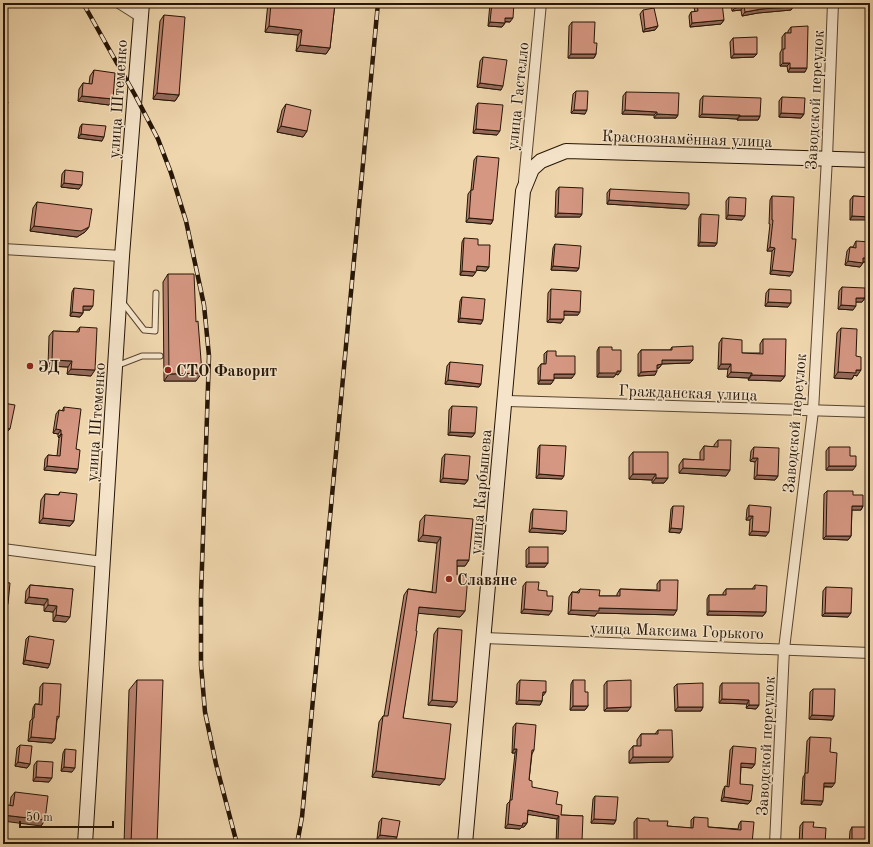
<svg xmlns="http://www.w3.org/2000/svg" width="873" height="847" font-family="'Old Standard TT',serif">
	<rect width="100%" height="100%" fill="#efd6ad"/>
	<filter id="stains"><feTurbulence type="fractalNoise" baseFrequency=".005" numOctaves="4"/><feColorMatrix values="0 0 0 0 .2 0 0 0 0 .09 0 0 0 0 .02 0 0 0 .5 -.17"/></filter>
	<radialGradient id="worn" r=".72"><stop offset=".6" stop-color="#630" stop-opacity="0"/><stop offset="1" stop-color="#630" stop-opacity=".3"/></radialGradient>
	<g fill="none" stroke-linecap="round" stroke-linejoin="round">
		<defs>
			<g id="service">
				<polyline points="123,303 144,330 155,331 156,293"/>
				<polyline points="116,366 142,356 160,356"/>
			</g>
			<g id="minor">
				<polyline points="119,3 141,17"/>
				<polyline points="524,181 541,3"/>
				<polyline points="3,249 122,256"/>
				<polyline points="505,401 870,412"/>
				<polyline points="3,549 103,562"/>
				<polyline points="484,638 870,653"/>
				<polyline points="775,844 784,649 813,411 827,158 833,3"/>
			</g>
			<g id="secondary">
				<polyline points="85,844 122,256 142,3"/>
				<polyline points="465,844 523,191 532,169 541,161 566,151 870,160"/>
			</g>
		</defs>
		<use href="#service" stroke="#584530" stroke-width="7"/>
		<use href="#minor" stroke="#584530" stroke-width="12"/>
		<use href="#secondary" stroke="#251506" stroke-width="16"/>
		<use href="#service" stroke="#f5e4ca" stroke-width="5"/>
		<use href="#minor" stroke="#f5e4ca" stroke-width="10"/>
		<use href="#secondary" stroke="#f5e4ca" stroke-width="14"/>
		<defs>
			<g id="rail">
				<polyline points="83,3 135,95 158,139 171,173 186,221 204,305 209,356 201,596 201,665 205,712 216,764 237,844"/>
				<polyline points="297,844 302,817 378,3"/>
			</g>
		</defs>
		<use href="#rail" stroke="#251506" stroke-width="4.5"/>
		<use href="#rail" stroke="#f5e4ca" stroke-width="3" stroke-dasharray="9" stroke-linecap="butt"/>
	</g>
	<g fill="#b78270" stroke="#251506">
		<polygon points="268,3 335,3 330,48 326,54 296,51 298,35 265,32"/>
		<polygon points="490,3 514,3 510,22 505,22 505,23 502,27 488,26"/>
		<polygon points="697,3 724,20 721,24 690,27 689,16 691,12 695,12 694,7"/>
		<polygon points="731,3 806,3 804,7 793,7 791,10 758,13 742,16 741,10 732,11"/>
		<polygon points="643,10 658,26 655,30 643,32 640,14"/>
		<polygon points="164,15 179,95 175,101 153,99 160,21"/>
		<polygon points="572,22 594,43 596,54 594,58 568,58 569,26"/>
		<polygon points="791,27 805,72 788,72 787,66 780,66 780,53 782,49 782,37 785,33 788,33 788,31"/>
		<polygon points="733,38 757,54 754,57 731,58 730,42"/>
		<polygon points="870,46 870,68 869,68"/>
		<polygon points="483,57 501,90 477,87 480,61"/>
		<polygon points="94,70 113,99 109,105 78,101 79,89 83,83 89,84 90,76"/>
		<polygon points="576,91 585,114 571,113 573,94"/>
		<polygon points="626,92 678,115 676,118 654,118 654,115 622,114 623,96"/>
		<polygon points="703,96 760,116 758,120 737,120 737,119 699,117 700,100"/>
		<polygon points="869,96 870,96 870,121 866,121 867,99"/>
		<polygon points="782,97 804,114 801,118 779,117 779,101"/>
		<polygon points="478,103 497,135 473,133 476,106"/>
		<polygon points="286,104 307,131 303,137 277,132 282,110"/>
		<polygon points="82,124 102,141 78,138 80,127"/>
		<polygon points="477,156 493,220 491,224 466,222 468,194 471,190 474,160"/>
		<polygon points="65,170 79,189 61,187 62,174"/>
		<polygon points="559,187 582,214 580,217 555,217 556,191"/>
		<polygon points="610,189 686,209 607,204 607,193"/>
		<polygon points="772,196 792,239 790,276 770,274 772,251 767,251 770,224 769,224 770,200"/>
		<polygon points="853,196 870,197 850,220 850,200"/>
		<polygon points="729,197 742,220 726,219 726,201"/>
		<polygon points="37,202 89,227 85,232 77,237 30,231 33,208"/>
		<polygon points="701,214 717,243 715,246 698,246 699,218"/>
		<polygon points="464,238 478,245 489,267 486,271 476,270 473,276 460,275 462,242"/>
		<polygon points="856,241 869,258 867,262 863,262 860,267 845,265 847,251 850,247 853,247"/>
		<polygon points="555,244 579,268 577,271 551,270 553,248"/>
		<polygon points="168,274 196,381 164,381 163,282"/>
		<polygon points="842,287 865,298 862,302 856,302 853,310 838,309 839,291"/>
		<polygon points="74,288 90,310 83,310 83,313 80,317 70,316 72,292"/>
		<polygon points="551,289 578,315 564,315 561,323 547,322 548,293"/>
		<polygon points="769,289 788,307 765,306 766,293"/>
		<polygon points="462,297 481,324 458,322 460,301"/>
		<polygon points="80,327 91,376 67,374 68,367 48,366 49,336 53,331 76,332"/>
		<polygon points="841,328 857,376 854,375 852,379 834,378 837,333"/>
		<polygon points="722,338 742,353 760,353 760,344 763,339 785,376 781,381 748,380 749,378 727,377 728,369 718,369 719,343"/>
		<polygon points="599,347 618,375 616,374 614,377 597,377 597,351"/>
		<polygon points="672,347 690,363 662,364 659,368 657,368 655,375 638,376 638,354 641,350 670,350"/>
		<polygon points="547,351 556,356 572,378 554,378 551,384 538,384 538,368 541,364 544,364 544,354"/>
		<polygon points="450,362 481,384 479,387 445,384 447,366"/>
		<polygon points="452,406 475,433 472,437 448,435 449,410"/>
		<polygon points="64,407 76,449 76,473 44,470 45,459 48,455 57,456 59,438 58,437 58,434 53,433 56,414 59,410 62,411"/>
		<polygon points="718,440 730,470 726,476 679,473 679,465 683,459 700,460 700,452 704,446 714,447 714,445"/>
		<polygon points="540,445 562,479 536,478 538,448"/>
		<polygon points="754,447 778,476 775,480 754,479 755,462 750,461 751,451"/>
		<polygon points="829,447 853,470 826,470 826,451"/>
		<polygon points="633,452 668,478 664,483 652,483 652,480 629,479 629,457"/>
		<polygon points="445,454 468,480 465,484 440,482 442,458"/>
		<polygon points="827,491 853,495 863,506 861,510 852,510 851,536 848,540 823,539 824,494"/>
		<polygon points="60,492 74,521 70,526 39,523 41,500 45,494 58,495"/>
		<polygon points="749,505 766,536 749,535 750,520 746,520 747,509"/>
		<polygon points="673,506 680,533 669,532 671,509"/>
		<polygon points="533,509 566,531 563,534 529,532 531,513"/>
		<polygon points="425,515 469,560 465,566 457,566 457,575 465,611 460,617 418,613 403,718 440,785 372,777 379,722 383,716 384,716 404,595 408,589 432,592 437,543 418,541 420,521"/>
		<polygon points="529,547 545,567 526,567 526,550"/>
		<polygon points="660,580 674,615 597,613 595,616 568,614 569,597 572,592 577,592 580,589 599,596 617,596 617,594 620,589 657,590 657,584"/>
		<polygon points="526,582 547,596 549,615 521,613 523,586"/>
		<polygon points="30,585 73,589 66,622 53,621 53,612 44,611 44,605 25,603 26,591"/>
		<polygon points="755,585 766,612 763,616 707,615 707,599 709,595 723,595 723,593 726,589 752,589"/>
		<polygon points="826,587 848,617 822,616 823,591"/>
		<polygon points="438,628 453,707 428,705 434,634"/>
		<polygon points="29,636 48,668 23,664 26,639"/>
		<polygon points="137,680 157,844 124,844 129,690"/>
		<polygon points="520,680 543,696 542,696 542,701 540,705 516,704 517,684"/>
		<polygon points="573,680 585,692 588,706 585,710 570,710 571,684"/>
		<polygon points="607,681 628,711 604,711 604,685"/>
		<polygon points="43,683 59,717 57,720 55,739 52,743 28,741 30,721 32,719 33,708 35,704 39,704 40,687"/>
		<polygon points="722,683 759,705 756,709 746,708 747,704 719,703 720,686"/>
		<polygon points="677,684 703,707 701,711 675,711 674,687"/>
		<polygon points="813,689 834,716 832,720 809,719 810,692"/>
		<polygon points="516,723 534,750 532,754 529,780 532,787 556,804 561,815 583,816 556,844 557,819 528,814 527,823 524,827 522,827 520,829 505,828 507,804 510,801 515,753 512,753 513,727"/>
		<polygon points="658,730 669,762 629,763 629,751 633,746 637,746 637,740 641,734 655,734"/>
		<polygon points="810,737 830,752 832,787 824,787 821,805 801,804 803,777 805,774 807,741"/>
		<polygon points="20,745 30,764 27,768 15,766 17,748"/>
		<polygon points="733,746 755,764 752,768 741,767 740,784 748,804 721,801 723,790 725,786 727,787 730,750"/>
		<polygon points="65,749 72,772 61,771 63,753"/>
		<polygon points="37,761 49,782 33,781 34,765"/>
		<polygon points="15,792 45,820 41,826 10,805 11,797"/>
		<polygon points="595,796 616,820 614,824 591,823 593,799"/>
		<polygon points="694,817 708,827 738,829 739,824 741,821 752,844 634,844 634,822 637,818 649,821 667,826 691,828 691,820"/>
		<polygon points="382,818 395,841 377,839 379,822"/>
		<polygon points="803,822 813,827 825,844 799,844 800,826"/>
		<polygon points="852,827 870,844 849,844 850,831"/>
	</g>
	<g fill="#956a5b" stroke="#251506">
		<polygon points="806,3 804,7 793,7 791,10 758,13 742,16 745,12 793,4"/>
		<polygon points="744,6 741,10 732,11 735,8"/>
		<polygon points="505,18 513,18 510,22 503,21"/>
		<polygon points="724,20 721,24 690,27 692,23"/>
		<polygon points="490,22 505,23 502,27 488,26"/>
		<polygon points="269,26 302,30 298,35 265,32"/>
		<polygon points="658,26 655,30 643,32 645,29"/>
		<polygon points="300,45 330,48 326,54 296,51"/>
		<polygon points="571,54 596,54 594,58 568,58"/>
		<polygon points="734,54 757,54 754,57 731,58"/>
		<polygon points="783,63 790,63 787,66 780,66"/>
		<polygon points="790,68 807,68 805,72 788,72"/>
		<polygon points="480,83 503,86 501,90 477,87"/>
		<polygon points="157,93 179,95 175,101 153,99"/>
		<polygon points="82,96 113,99 109,105 78,101"/>
		<polygon points="574,110 587,110 585,114 571,113"/>
		<polygon points="625,110 657,112 654,115 622,114"/>
		<polygon points="781,113 804,114 801,118 779,117"/>
		<polygon points="657,114 678,115 676,118 654,118"/>
		<polygon points="702,114 740,115 737,119 699,117"/>
		<polygon points="740,116 760,116 758,120 737,120"/>
		<polygon points="868,117 870,117 870,121 866,121"/>
		<polygon points="281,126 307,131 303,137 277,132"/>
		<polygon points="476,129 500,131 497,135 473,133"/>
		<polygon points="81,134 104,137 102,141 78,138"/>
		<polygon points="64,183 82,185 79,189 61,187"/>
		<polygon points="609,200 689,205 686,209 607,204"/>
		<polygon points="558,213 582,214 580,217 555,217"/>
		<polygon points="728,215 745,216 742,220 726,219"/>
		<polygon points="852,216 870,217 870,220 850,220"/>
		<polygon points="469,218 493,220 491,224 466,222"/>
		<polygon points="34,226 89,227 85,232 77,237 30,231"/>
		<polygon points="700,242 717,243 715,246 698,246"/>
		<polygon points="770,247 775,248 772,251 767,251"/>
		<polygon points="863,258 869,258 867,262 861,262"/>
		<polygon points="848,261 863,263 860,267 845,265"/>
		<polygon points="477,266 489,267 486,271 474,270"/>
		<polygon points="553,266 579,268 577,271 551,270"/>
		<polygon points="772,270 793,272 790,276 770,274"/>
		<polygon points="462,271 476,272 473,276 460,275"/>
		<polygon points="856,298 865,298 862,302 853,302"/>
		<polygon points="768,302 791,303 788,307 765,306"/>
		<polygon points="841,305 856,306 853,310 838,309"/>
		<polygon points="83,306 93,306 90,310 81,310"/>
		<polygon points="564,311 580,312 578,315 562,315"/>
		<polygon points="72,312 83,313 80,317 70,316"/>
		<polygon points="460,318 483,320 481,324 458,322"/>
		<polygon points="550,319 564,319 561,323 547,322"/>
		<polygon points="52,360 72,361 68,367 48,366"/>
		<polygon points="662,360 693,360 690,363 659,364"/>
		<polygon points="662,364 659,368 655,368 657,365"/>
		<polygon points="721,364 731,364 728,369 718,369"/>
		<polygon points="71,369 95,370 91,376 67,374"/>
		<polygon points="856,370 861,370 857,376 854,375 852,379 834,378 838,372"/>
		<polygon points="617,371 621,371 618,375 616,374 614,377 597,377 599,373"/>
		<polygon points="657,371 655,375 638,376 641,372"/>
		<polygon points="731,372 752,373 749,378 727,377"/>
		<polygon points="202,373 196,381 164,381 169,374"/>
		<polygon points="554,374 575,374 572,378 551,378"/>
		<polygon points="752,375 785,376 781,381 748,380"/>
		<polygon points="448,380 481,384 479,387 445,384"/>
		<polygon points="540,380 554,380 551,384 538,384"/>
		<polygon points="3,427 10,429 7,432 3,432"/>
		<polygon points="56,429 61,430 58,434 53,433"/>
		<polygon points="450,432 475,433 472,437 448,435"/>
		<polygon points="61,434 62,434 59,438 58,437"/>
		<polygon points="753,458 758,458 755,462 750,461"/>
		<polygon points="47,466 78,469 76,473 44,470"/>
		<polygon points="829,466 856,466 853,470 826,470"/>
		<polygon points="683,468 730,470 726,476 679,473"/>
		<polygon points="539,474 564,476 562,479 536,478"/>
		<polygon points="633,474 656,474 652,480 629,479"/>
		<polygon points="757,475 778,476 775,480 754,479"/>
		<polygon points="443,478 468,480 465,484 440,482"/>
		<polygon points="656,478 668,478 664,483 652,483"/>
		<polygon points="852,506 863,506 861,510 849,510"/>
		<polygon points="749,516 753,516 750,520 746,520"/>
		<polygon points="43,518 74,521 70,526 39,523"/>
		<polygon points="532,528 566,531 563,534 529,532"/>
		<polygon points="671,528 682,529 680,533 669,532"/>
		<polygon points="752,531 769,532 766,536 749,535"/>
		<polygon points="423,535 441,537 437,543 418,541"/>
		<polygon points="826,536 851,536 848,540 823,539"/>
		<polygon points="457,560 469,560 465,566 453,566"/>
		<polygon points="529,563 548,563 545,567 526,567"/>
		<polygon points="29,597 48,599 44,605 25,603"/>
		<polygon points="3,603 8,604 5,608 3,607"/>
		<polygon points="48,605 57,606 53,612 44,611"/>
		<polygon points="419,607 465,611 460,617 415,613"/>
		<polygon points="599,608 677,610 674,615 597,613 595,616 568,614 571,610"/>
		<polygon points="524,609 552,611 549,615 521,613"/>
		<polygon points="709,611 766,612 763,616 707,615"/>
		<polygon points="825,613 851,613 848,617 822,616"/>
		<polygon points="56,615 70,617 66,622 53,621"/>
		<polygon points="25,660 50,664 48,668 23,664"/>
		<polygon points="543,692 546,692 543,696 540,696"/>
		<polygon points="722,699 749,700 747,704 719,703"/>
		<polygon points="432,700 457,702 453,707 428,705"/>
		<polygon points="519,700 542,701 540,705 516,704"/>
		<polygon points="749,705 759,705 756,709 746,708"/>
		<polygon points="573,706 588,706 585,710 570,710"/>
		<polygon points="631,707 628,711 604,711 607,708"/>
		<polygon points="678,707 703,707 701,711 675,711"/>
		<polygon points="812,715 834,716 832,720 809,719"/>
		<polygon points="31,737 55,739 52,743 28,741"/>
		<polygon points="514,749 517,749 515,753 512,753"/>
		<polygon points="633,757 673,757 669,762 629,763"/>
		<polygon points="18,762 30,764 27,768 15,766"/>
		<polygon points="741,763 755,764 752,768 739,767"/>
		<polygon points="64,767 75,768 72,772 61,771"/>
		<polygon points="376,771 445,779 440,785 372,777"/>
		<polygon points="36,777 52,778 49,782 33,781"/>
		<polygon points="824,783 835,783 832,787 822,786"/>
		<polygon points="724,797 751,801 748,804 721,801"/>
		<polygon points="804,800 823,801 821,805 801,804"/>
		<polygon points="528,810 559,816 557,819 525,814"/>
		<polygon points="3,815 45,820 41,826 3,821"/>
		<polygon points="594,819 616,820 614,824 591,823"/>
		<polygon points="523,823 527,823 524,827 522,827 520,829 505,828 508,824"/>
		<polygon points="380,835 397,837 395,841 377,839"/>
		<polygon points="558,840 582,841 580,844 556,844"/>
		<polygon points="637,841 667,841 707,844 635,844"/>
	</g>
	<g fill="#d59782" stroke="#251506">
		<polygon points="271,3 335,3 330,48 300,45 302,30 269,26"/>
		<polygon points="492,3 514,3 513,18 505,18 505,23 490,22"/>
		<polygon points="697,3 722,3 724,20 692,23 691,12 698,11"/>
		<polygon points="734,3 804,3 793,4 793,7 761,9 745,12 744,6 735,8"/>
		<polygon points="654,8 658,26 645,29 643,10"/>
		<polygon points="164,15 185,17 179,95 157,93"/>
		<polygon points="572,22 595,22 594,43 597,43 596,54 571,54"/>
		<polygon points="808,26 807,68 790,68 790,63 783,63 783,49 785,49 785,33 791,33 791,27"/>
		<polygon points="757,37 757,54 734,54 733,38"/>
		<polygon points="483,57 507,60 503,86 480,83"/>
		<polygon points="3,68 6,68 5,78 3,78"/>
		<polygon points="94,70 115,73 113,99 82,96 83,83 92,84"/>
		<polygon points="576,91 588,91 587,110 574,110"/>
		<polygon points="626,92 679,93 678,115 657,114 657,112 625,110"/>
		<polygon points="703,96 761,98 760,116 740,116 740,115 702,114"/>
		<polygon points="869,96 870,96 870,117 868,117"/>
		<polygon points="782,97 805,98 804,114 781,113"/>
		<polygon points="3,101 8,102 4,115 3,115"/>
		<polygon points="478,103 503,105 500,131 476,129"/>
		<polygon points="286,104 311,110 307,131 281,126"/>
		<polygon points="82,124 106,126 104,137 81,134"/>
		<polygon points="477,156 499,158 493,220 469,218 471,190 473,190"/>
		<polygon points="65,170 83,172 82,185 64,183"/>
		<polygon points="559,187 583,188 582,214 558,213"/>
		<polygon points="610,189 689,193 689,205 609,200"/>
		<polygon points="772,196 794,197 792,239 796,239 793,272 772,270 775,248 770,247 773,220 772,220"/>
		<polygon points="853,196 870,197 870,217 852,216"/>
		<polygon points="729,197 746,198 745,216 728,215"/>
		<polygon points="37,202 92,209 89,227 81,231 34,226"/>
		<polygon points="701,214 719,215 717,243 700,242"/>
		<polygon points="464,238 478,239 478,245 490,245 489,267 477,266 476,272 462,271"/>
		<polygon points="856,241 870,242 869,258 863,258 863,263 848,261 850,247 856,248"/>
		<polygon points="555,244 581,246 579,268 553,266"/>
		<polygon points="168,274 194,274 196,322 198,321 202,373 169,374"/>
		<polygon points="842,287 865,288 865,298 856,298 856,306 841,305"/>
		<polygon points="74,288 94,290 93,306 83,306 83,313 72,312"/>
		<polygon points="551,289 581,291 580,312 564,311 564,319 550,319"/>
		<polygon points="769,289 791,290 791,303 768,302"/>
		<polygon points="462,297 485,299 483,320 460,318"/>
		<polygon points="80,327 97,328 95,370 71,369 72,361 52,360 53,331 79,332"/>
		<polygon points="841,328 857,329 856,356 861,357 861,370 856,370 856,373 838,372"/>
		<polygon points="722,338 742,340 742,353 763,354 763,339 786,339 785,376 752,375 752,373 731,372 731,364 721,364"/>
		<polygon points="693,346 693,360 662,360 662,364 657,365 657,371 641,372 641,350 672,350 672,347"/>
		<polygon points="599,347 612,347 612,350 621,350 621,371 617,371 617,373 599,373"/>
		<polygon points="547,351 556,351 556,356 575,356 575,374 554,374 554,380 540,380 541,364 546,364"/>
		<polygon points="450,362 483,365 481,384 448,380"/>
		<polygon points="3,403 15,405 10,429 3,427"/>
		<polygon points="452,406 477,407 475,433 450,432"/>
		<polygon points="64,407 81,409 76,449 80,450 78,469 47,466 48,455 60,456 62,434 61,434 61,430 56,429 59,410 64,411"/>
		<polygon points="718,440 731,440 730,470 683,468 683,459 704,460 704,446 718,447"/>
		<polygon points="540,445 566,446 564,476 539,474"/>
		<polygon points="754,447 779,448 778,476 757,475 758,458 753,458"/>
		<polygon points="829,447 850,447 850,456 856,456 856,466 829,466"/>
		<polygon points="633,452 668,452 668,478 656,478 656,474 633,474"/>
		<polygon points="445,454 470,456 468,480 443,478"/>
		<polygon points="827,491 853,491 853,495 863,495 863,506 852,506 851,536 826,536"/>
		<polygon points="60,492 77,494 74,521 43,518 45,494 59,495"/>
		<polygon points="749,505 771,507 769,532 752,531 753,516 749,516"/>
		<polygon points="673,506 684,506 682,529 671,528"/>
		<polygon points="533,509 567,511 566,531 532,528"/>
		<polygon points="425,515 473,519 469,560 457,560 457,575 468,576 465,611 419,607 416,631 417,631 403,718 451,724 445,779 376,771 383,716 388,716 408,589 436,593 441,537 423,535"/>
		<rect x="529" y="547" width="19" height="16"/>
		<polygon points="660,580 678,580 677,610 599,608 599,611 571,610 572,592 579,593 580,589 600,590 599,596 620,596 620,589 660,591"/>
		<polygon points="3,582 10,583 8,604 3,603"/>
		<polygon points="526,582 539,582 538,590 547,591 547,596 553,596 552,611 524,609"/>
		<polygon points="30,585 73,589 70,617 56,615 57,606 48,605 48,599 29,597"/>
		<polygon points="755,585 767,586 766,612 709,611 709,595 726,595 726,589 755,589"/>
		<polygon points="826,587 852,588 851,613 825,613"/>
		<polygon points="438,628 462,630 457,702 432,700"/>
		<polygon points="29,636 54,640 50,664 25,660"/>
		<polygon points="137,680 163,680 157,844 131,844"/>
		<polygon points="520,680 546,681 546,692 543,692 542,701 519,700"/>
		<polygon points="573,680 585,680 585,692 588,692 588,706 573,706"/>
		<polygon points="631,680 631,707 607,708 607,681"/>
		<polygon points="43,683 61,684 59,717 57,716 55,739 31,737 33,718 34,718 35,704 42,705"/>
		<polygon points="703,683 703,707 678,707 677,684"/>
		<polygon points="722,683 759,683 759,705 749,705 749,700 722,699"/>
		<polygon points="813,689 835,689 834,716 812,715"/>
		<polygon points="516,723 536,725 534,750 532,750 529,780 532,781 532,787 558,792 556,804 562,805 561,815 583,816 582,841 558,840 559,816 528,810 527,823 523,823 522,826 508,824 510,800 512,800 517,749 514,749"/>
		<polygon points="658,730 672,730 673,757 633,757 633,746 641,746 641,734 658,734"/>
		<polygon points="810,737 831,738 830,752 837,753 835,783 824,783 823,801 804,800 805,773 808,773"/>
		<polygon points="20,745 32,746 30,764 18,762"/>
		<polygon points="733,746 756,748 755,764 741,763 740,784 753,785 751,801 724,797 725,786 729,787"/>
		<polygon points="65,749 76,750 75,768 64,767"/>
		<polygon points="37,761 53,762 52,778 36,777"/>
		<polygon points="15,792 48,796 45,820 3,815 3,804 13,806"/>
		<polygon points="595,796 618,797 616,820 594,819"/>
		<polygon points="694,817 708,818 708,827 741,830 741,821 754,822 752,844 707,844 667,841 667,842 637,841 637,818 649,819 649,821 668,821 667,826 693,828"/>
		<polygon points="382,818 400,821 397,837 380,835"/>
		<polygon points="803,822 814,822 813,827 826,828 825,844 802,844"/>
		<rect x="852" y="827" width="18" height="17"/>
	</g>
	<g fill="#8f2418" stroke="#f5e4ca" stroke-width="1.5">
		<circle cx="30" cy="366" r="4"/>
		<circle cx="168" cy="370" r="4"/>
		<circle cx="449" cy="579" r="4"/>
	</g>
	<g text-anchor="middle" stroke-width="3" stroke-linejoin="round" paint-order="stroke">
		<g font-size="16" fill="#251506" stroke="#f5e4ca">
			<text transform="translate(517 96) rotate(-84)" y="6">улица Гастелло</text>
			<text transform="translate(117 99) rotate(-86)" y="6">улица Штеменко</text>
			<text transform="translate(814 100) rotate(-87)" y="6">Заводской переулок</text>
			<text transform="translate(687 138) rotate(2)" y="6">Краснознамённая улица</text>
			<text transform="translate(688 392) rotate(2)" y="6">Гражданская улица</text>
			<text transform="translate(95 422) rotate(-86)" y="6">улица Штеменко</text>
			<text transform="translate(794 423) rotate(-85)" y="6">Заводской переулок</text>
			<text transform="translate(480 492) rotate(-85)" y="6">улица Карбышева</text>
			<text transform="translate(677 630) rotate(2)" y="6">улица Максима Горького</text>
			<text transform="translate(765 746) rotate(-87)" y="6">Заводской переулок</text>
		</g>
		<g font-size="16" font-weight="bold" fill="#251506" stroke="#f5e4ca" text-anchor="start">
			<text x="38" y="372">ЭД</text>
			<text x="176" y="376">СТО Фаворит</text>
			<text x="457" y="585">Славяне</text>
		</g>
	</g>
	<rect width="873" height="847" fill="none" stroke="#efd6ad" stroke-width="16"/>
	<rect x="4" y="4" width="865" height="839" fill="none" stroke="#251506" stroke-width="2"/>
	<rect x="8" y="8" width="857" height="831" fill="none" stroke="#251506"/>
	<path d="M20 821v6h93v-6" fill="none" stroke="#251506" stroke-width="2"/>
	<text x="26" y="821" font-size="12" fill="#251506" stroke="#f5e4ca" stroke-width="3" paint-order="stroke">50 m</text>
	<rect width="100%" height="100%" filter="url(#stains)"/>
	<rect width="100%" height="100%" fill="url(#worn)"/>
</svg>
